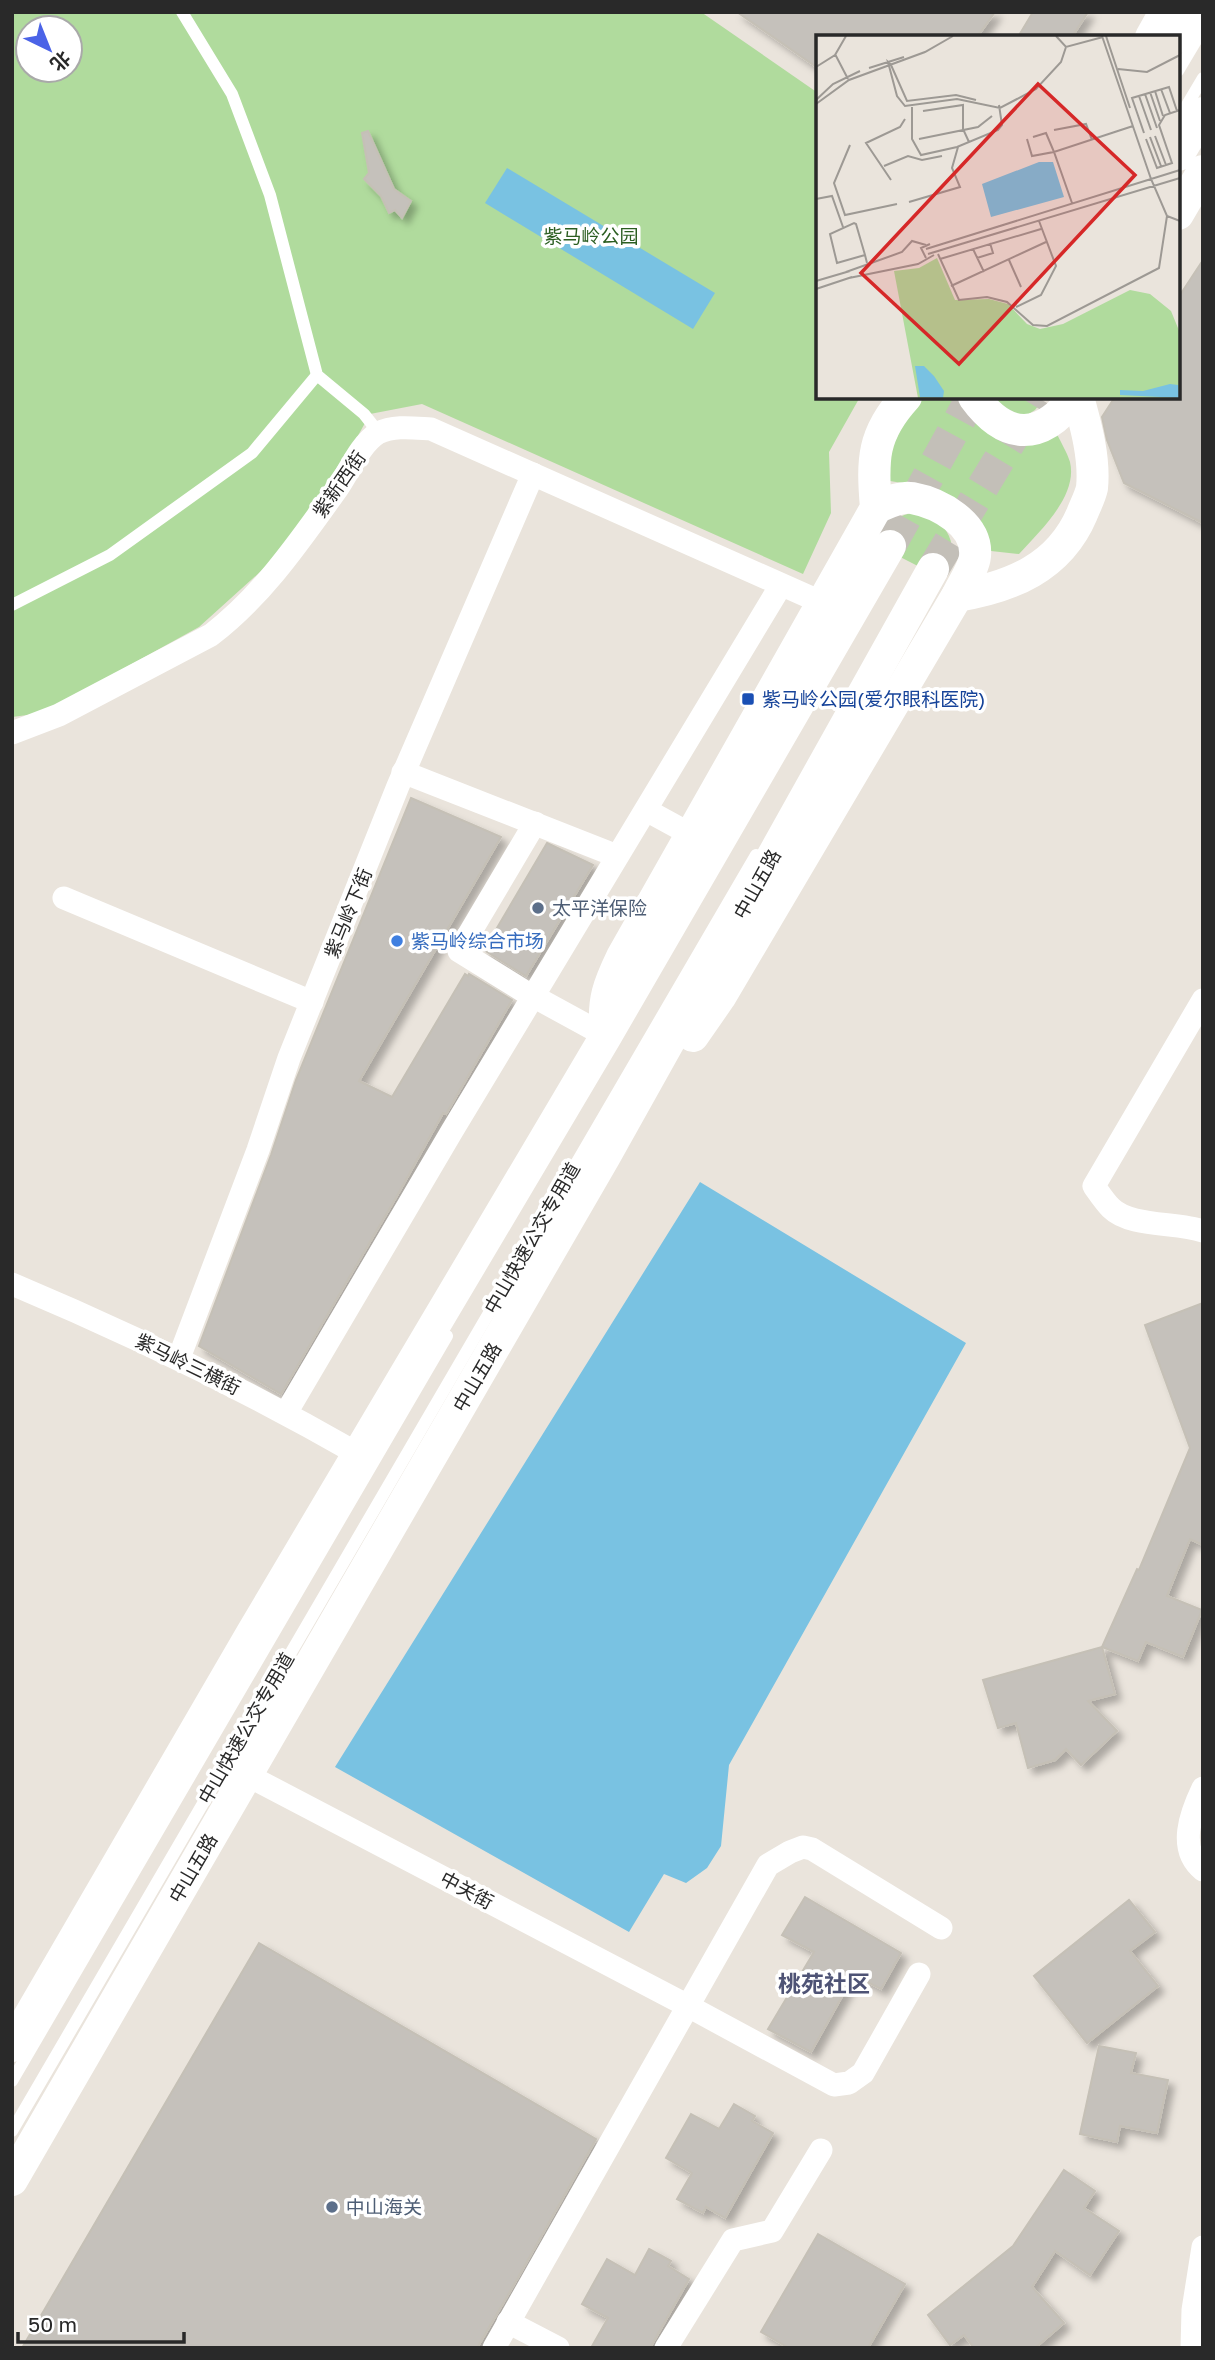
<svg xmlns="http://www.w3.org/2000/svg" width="1215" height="2360" font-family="'Golos Text','Noto Sans SC',sans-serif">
	<defs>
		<filter id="shadow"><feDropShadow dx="6" dy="6" stdDeviation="3.5" flood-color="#0004"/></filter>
	</defs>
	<rect width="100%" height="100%" fill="#eae4dc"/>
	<g fill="#b0db9d" fill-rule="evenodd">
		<path d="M12,12H701L818,93V397H860L829,452L831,513L803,574L422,404L370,414L340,468L270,563L199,627L43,713L12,717ZM28,28H70V70H28Z"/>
		<path d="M915,397H951L989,429L1056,432C1060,441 1067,452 1070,462C1078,496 1040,531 1019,554L991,551L984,530L902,483L878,479Z"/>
		<polygon points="976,397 1045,397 1035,410 1024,417"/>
		<path d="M911,513C949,516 963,548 943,579L875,544C883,526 892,518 911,513Z"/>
	</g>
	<g fill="#79c2e2">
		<polygon points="507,168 715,293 693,329 485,203"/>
		<polygon points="700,1182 966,1343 729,1765 721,1846 707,1868 686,1883 664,1874 629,1932 335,1767"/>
	</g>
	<g fill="#c5c1bb" stroke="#c5c0b6" stroke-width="2" filter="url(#shadow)">
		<polygon points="737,12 995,12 977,37 818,37 818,68"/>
		<polygon points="1033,12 1088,12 1072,37 1018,37"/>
		<polygon points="368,131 394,189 411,201 402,218 395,210 389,213 381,196 364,179 369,173 362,133"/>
		<polygon points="1203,260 1203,523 1124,483 1107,440 1102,417 1115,397 1178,397 1178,298"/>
		<polygon points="411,798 501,837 359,1081 392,1097 465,974 468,976 469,974 512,1000 446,1114 443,1113 398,1194 281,1394 199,1346 271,1155 296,1080"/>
		<polygon points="547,843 593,865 526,976 484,950"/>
		<polygon points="1203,1303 1203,1545 1190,1539 1167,1596 1202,1610 1183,1657 1146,1642 1138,1661 1102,1647 1137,1569 1139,1570 1190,1448 1145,1325"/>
		<polygon points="1102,1647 1115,1694 1088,1701 1117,1731 1081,1765 1066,1749 1055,1760 1028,1768 1016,1723 998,1728 983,1680"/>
		<polygon points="805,1897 901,1953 881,1989 854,1975 811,2052 768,2029 814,1952 782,1935"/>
		<polygon points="1129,1900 1155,1932 1130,1951 1158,1986 1087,2043 1034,1976"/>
		<polygon points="259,1943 596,2139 516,2281 477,2348 22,2348"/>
		<polygon points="1099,2046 1136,2053 1131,2073 1168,2080 1157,2133 1120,2126 1117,2142 1080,2134"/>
		<polygon points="734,2104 755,2116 752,2121 773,2133 725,2218 706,2207 703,2213 677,2199 692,2173 666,2158 691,2114 719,2129"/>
		<polygon points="1064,2170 1095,2191 1084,2208 1119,2231 1090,2275 1055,2251 1032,2287 1064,2323 1035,2348 974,2348 964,2335 950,2345 928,2315 1013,2246"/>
		<polygon points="818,2234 905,2284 868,2348 789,2348 761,2332"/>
		<polygon points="649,2249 671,2261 668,2266 689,2279 650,2348 591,2348 608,2318 582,2304 607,2259 635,2275"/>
	</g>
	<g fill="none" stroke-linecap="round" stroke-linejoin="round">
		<g stroke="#c3bfb8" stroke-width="32" stroke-dasharray="32 16" stroke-linecap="butt">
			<polyline points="890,546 972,397"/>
			<polyline points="933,569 1037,397"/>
		</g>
		<g stroke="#fff" stroke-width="12">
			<polyline points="182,12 232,94 270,195 317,375 364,414 379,433"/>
			<polyline points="1178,71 1203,29"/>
			<polyline points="1178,120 1203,78"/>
			<polyline points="12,605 110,555 252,453 317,375"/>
			<polyline points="12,2081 447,1336"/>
			<polyline points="12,2131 756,855"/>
		</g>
		<g stroke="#fff" stroke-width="23">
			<path d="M12,733L59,715L211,635C263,595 299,542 337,489C349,472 360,444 378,433C394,425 414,428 431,429L823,603"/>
			<polyline points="403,772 617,856"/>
			<polyline points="646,810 690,834"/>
			<polyline points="535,823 459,951 522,990 606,1036"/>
			<polyline points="64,898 312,1002"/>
			<path d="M1203,1000L1094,1186C1099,1193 1105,1202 1111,1208C1130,1227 1176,1222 1203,1231"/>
			<path d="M12,1284C131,1334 246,1390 358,1454"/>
			<polyline points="179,1358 258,1150 289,1058 398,786 533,474"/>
			<polyline points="286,1413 452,1131 781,585"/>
			<polyline points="247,1775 688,2006 768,1865 790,1852 803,1847 812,1849 941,1928"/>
			<path d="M1203,1788C1191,1813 1177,1849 1203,1870"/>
			<polyline points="508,2322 558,2348"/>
			<polyline points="494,2348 688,2006 834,2085 849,2083 863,2073 919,1974"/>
			<polyline points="666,2348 733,2240 772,2231 821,2150"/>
			<polyline points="1192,2348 1193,2310 1203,2247"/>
		</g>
		<g stroke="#fff" stroke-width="32">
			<polyline points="1151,37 1165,12"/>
			<polyline points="1178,37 1192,12"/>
			<polyline points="1178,155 1203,113"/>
			<polyline points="1178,214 1203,171"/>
			<path d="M974,397C1006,441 1042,441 1074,397"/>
			<path d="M957,596C1011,587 1059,568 1082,514C1085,506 1090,497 1092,488C1095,458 1086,426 1078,397"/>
			<path d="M606,1031C602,1001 609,984 622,957L876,508C872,460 872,434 906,397"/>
			<path d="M693,1036L720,997L957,596C962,585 974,568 975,556C978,524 939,503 912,498C899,496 887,503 876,508"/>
			<polyline points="12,2046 252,1633 606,1036 890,546"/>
			<polyline points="12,2180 605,1156 933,569"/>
		</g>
	</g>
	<rect fill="#1a4fb4" stroke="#fff" stroke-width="2.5" x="741" y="692" width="14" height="14" rx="3.5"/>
	<g fill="#5c6f8a" stroke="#fff" stroke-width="2.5">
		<circle cx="538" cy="908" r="7"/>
		<circle cx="332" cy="2207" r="7"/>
	</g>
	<circle fill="#3f7fe0" stroke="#fff" stroke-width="2.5" cx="397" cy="941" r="7"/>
	<g text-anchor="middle" stroke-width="7" stroke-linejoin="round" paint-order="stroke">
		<g font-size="19" fill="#2b5e21" stroke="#fff">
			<text x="591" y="243">紫马岭公园</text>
		</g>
		<g font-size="19" fill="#292929" stroke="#fff">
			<text transform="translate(339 484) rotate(-55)" y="7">紫新西街</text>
			<text transform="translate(757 884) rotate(-61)" y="7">中山五路</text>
			<text transform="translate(348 913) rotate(-68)" y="7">紫马岭下街</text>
			<text transform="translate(532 1238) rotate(-60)" y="7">中山快速公交专用道</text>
			<text transform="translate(188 1364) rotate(26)" y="7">紫马岭三横街</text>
			<text transform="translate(477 1377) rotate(-60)" y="7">中山五路</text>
			<text transform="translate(246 1728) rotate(-60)" y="7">中山快速公交专用道</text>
			<text transform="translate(193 1868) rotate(-60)" y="7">中山五路</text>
			<text transform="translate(467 1890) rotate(28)" y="7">中关街</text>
		</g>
		<g font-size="19" fill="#164399" stroke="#fff" text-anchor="start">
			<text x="762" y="706">紫马岭公园(爱尔眼科医院)</text>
		</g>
		<g font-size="19" fill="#4e5e75" stroke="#fff" text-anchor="start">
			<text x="552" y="915">太平洋保险</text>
			<text x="346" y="2214">中山海关</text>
		</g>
		<g font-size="19" fill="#366cbe" stroke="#fff" text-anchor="start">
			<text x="411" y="948">紫马岭综合市场</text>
		</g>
		<g font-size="23" font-weight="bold" fill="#4e5375" stroke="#fff">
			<text x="824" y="1992">桃苑社区</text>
		</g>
	</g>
	<g transform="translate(816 35)">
		<rect width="364" height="364" fill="#eae4dc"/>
		<path d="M121,223L139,265L173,264L192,269L211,289L224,294L247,289L314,255L334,259L355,276L364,298V363H102L78,236L103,233Z" fill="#b0db9d"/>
		<path d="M223,127H237L248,162L175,182L166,149ZM99,331H108L118,341L128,356L127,363L104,362ZM354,349L362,350L364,363L304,360V355L327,356Z" fill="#79c2e2"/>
		<path fill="none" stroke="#9d9994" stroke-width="2" d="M240,1L250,12L287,2M286,1L335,144L351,181L364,186M290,1L314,73M19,19L32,44M75,30L72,27L81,61L89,71L141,64L184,73L220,54L245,27L250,12M75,30L91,66L140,60L160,65M0,32L19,20L30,1M53,33L88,22M302,34L331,37L364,20M345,54L354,78M339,56L347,81M334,57L344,86M329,59L341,93M323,61L335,95M0,65L17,49L44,36M0,69L33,45L109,17L137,1M96,72V104L105,120L141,112L182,95L186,90L183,70M107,76L147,70V94L153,107M238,95L270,89L276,105M328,98L316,63L353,52L361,76M339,101L350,130M217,102L230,98L238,117L317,91M334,102L345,131M103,104L162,92L176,81M211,104L216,121L238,117L256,168M330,104L341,133L356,128L343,90L349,80L364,75M34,110L18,148L29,180L81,169M68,131L92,121L106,125L126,121M75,145L50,108L84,92L89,84M0,164L16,161L27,192M93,167L144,152L136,133L142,112M110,214L364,135M157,214L168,237M112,219L364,143M122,219L143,265L171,262L191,267L217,290L231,291L343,233L351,181M49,220L21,228L14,199L38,188L40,189L49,220L51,228M110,223L105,213L114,209M161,223L177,218L174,208M124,224L225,194M193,225L205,252M30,237L86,217L96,206L110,210M33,243L102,229L118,220M0,246L34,236M135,251L230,207M0,254L36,242M200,272L225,260L240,231L223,186"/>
		<path fill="#d62828" fill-opacity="0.15" stroke="#d62828" stroke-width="3.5" d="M222,49L319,140L143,329L45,238Z"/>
		<rect width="364" height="364" fill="none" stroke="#292929" stroke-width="3.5"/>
	</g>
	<rect width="1215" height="2360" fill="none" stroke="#292929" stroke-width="28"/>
	<g transform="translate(49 49) rotate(137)"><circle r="33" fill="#ffffff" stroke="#a9a9a9" stroke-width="2"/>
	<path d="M0-5L12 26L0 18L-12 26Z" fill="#4b63e7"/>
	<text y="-10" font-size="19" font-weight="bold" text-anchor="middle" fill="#292929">北</text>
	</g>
	<path d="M18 2332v10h166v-10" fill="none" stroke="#292929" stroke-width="3.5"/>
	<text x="28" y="2332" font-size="21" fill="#292929" stroke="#ffffff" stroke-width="5" paint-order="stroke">50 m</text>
</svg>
